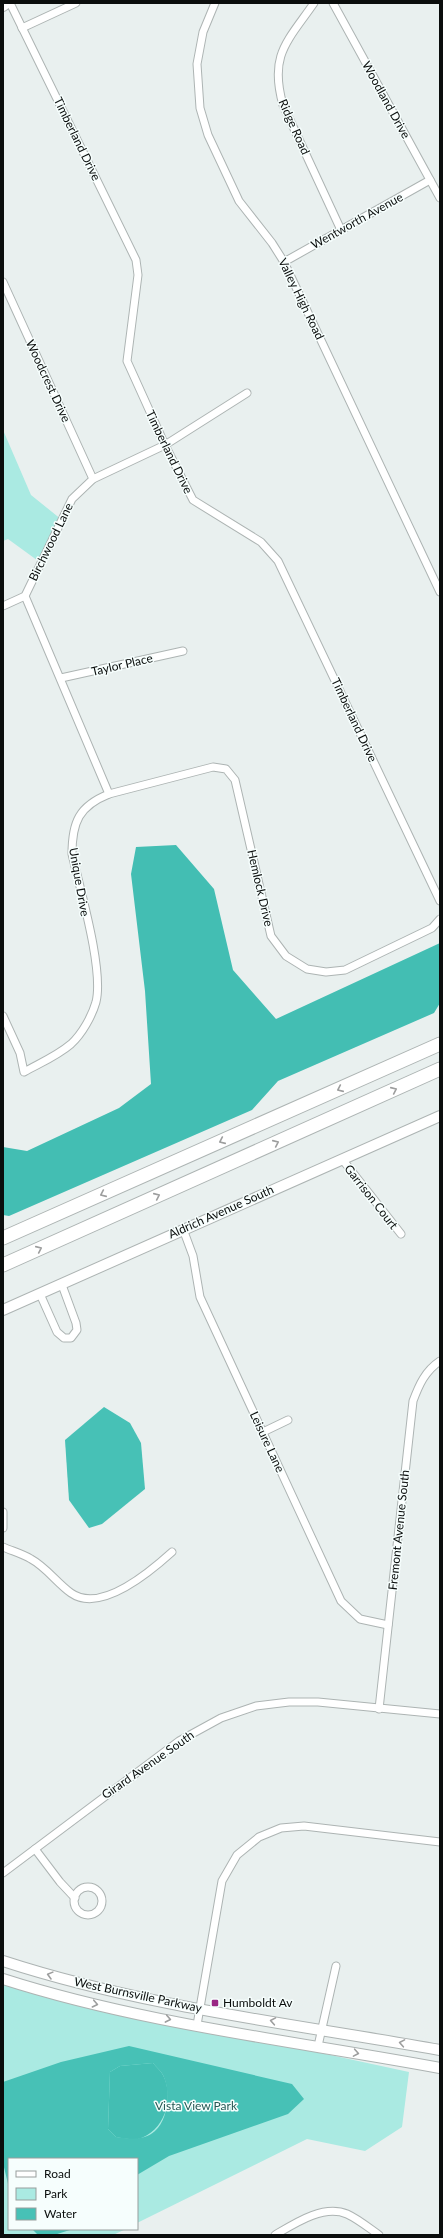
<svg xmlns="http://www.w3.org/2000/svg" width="443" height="2238" font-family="Lato,sans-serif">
	<rect width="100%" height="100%" fill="#e9f0ef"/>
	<g fill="#aaeae2">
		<polygon points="3,430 31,495 62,520 41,563 8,539 3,541"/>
		<polygon points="3,1984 409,2072 402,2127 365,2151 307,2139 137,2223 137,2159 9,2159 9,2229 126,2229 113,2235 3,2235"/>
	</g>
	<g fill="#43beb3">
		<polygon points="176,845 214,889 233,970 276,1019 440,943 440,1003 434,1013 278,1081 252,1110 9,1216 3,1215 3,1147 27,1151 119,1108 151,1084 145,991 131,874 136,847"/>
		<path d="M153,2063C156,2067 161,2071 163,2075C175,2099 164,2132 138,2139C131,2140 122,2138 116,2137L108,2129L110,2072L120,2066Z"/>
	</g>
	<g fill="#47c1b6" fill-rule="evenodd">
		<polygon points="104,1407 130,1423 141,1443 145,1489 102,1524 89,1528 69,1500 65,1440"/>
		<path d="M129,2046L292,2084L304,2099L288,2114L169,2156L137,2175V2159H9V2188L3,2163V2082L61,2062ZM153,2063C156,2067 161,2071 163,2075C171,2091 168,2120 155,2131C144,2141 129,2139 116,2137L108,2129L110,2072L120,2066Z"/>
		<polygon points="32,2229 73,2229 54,2235 38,2235"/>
	</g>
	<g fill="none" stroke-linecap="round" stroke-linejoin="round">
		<defs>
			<g id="street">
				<polyline points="10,3 136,260 138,275 127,361 165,445 193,500 261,542 278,561 440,901"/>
				<polyline points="215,3 203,32 197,64 200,108 208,135 239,201 272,243 284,262 440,592"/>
				<path d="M314,3C287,42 269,55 283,105L341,230"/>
				<polyline points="333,3 440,198"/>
				<polyline points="22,28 76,3"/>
				<polyline points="284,262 430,180"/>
				<polyline points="3,282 93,479"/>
				<polyline points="3,606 25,596 72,499 93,479 165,445 247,393"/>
				<polyline points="61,678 183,651"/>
				<polyline points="109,794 213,767 226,769 235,780 271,936 286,956 307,969 326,972 345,970 432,928 440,919"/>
				<path d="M3,1016L20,1053L24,1072C40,1063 57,1056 71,1044C82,1034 92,1016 96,1002C104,970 80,889 72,854C72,822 79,806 109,794L25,596"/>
				<polyline points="342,1159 401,1234"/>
				<polyline points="183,1229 193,1256 200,1297 341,1601 360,1619 388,1625"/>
				<polyline points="40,1294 57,1332 64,1338 71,1338 77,1330 76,1323 62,1285"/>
				<polyline points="263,1432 288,1420"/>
				<polyline points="3,1512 3,1528"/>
				<path d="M3,1547C12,1551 23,1554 31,1559C46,1567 57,1583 71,1593C101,1614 151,1571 172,1552"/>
				<path d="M379,1709L413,1401C419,1385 425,1371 440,1361"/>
				<polyline points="35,1849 60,1882 75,1898"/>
				<polyline points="3,1873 179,1741 221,1718 256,1706 289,1702 318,1702 440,1714"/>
				<circle cx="88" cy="1901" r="14"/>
				<polyline points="197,2025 222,1881 237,1855 259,1837 281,1828 304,1826 440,1842"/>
				<polyline points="318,2046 336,1966"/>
				<path d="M275,2235C295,2223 324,2204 347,2214C358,2219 369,2228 379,2235"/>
			</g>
			<g id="secondary">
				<polyline points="3,6 7,3"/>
				<polyline points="3,1310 440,1116"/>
				<path d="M3,1961C144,2007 294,2024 440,2050"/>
				<path d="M3,1979C143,2024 295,2041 440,2068"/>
			</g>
			<g id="highway">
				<polyline points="3,1238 440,1044"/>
				<polyline points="3,1265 440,1069"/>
			</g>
		</defs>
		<use href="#street" stroke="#adb4b3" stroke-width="9"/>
		<use href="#secondary" stroke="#adb4b3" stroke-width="12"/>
		<use href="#highway" stroke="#adb4b3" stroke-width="15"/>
		<use href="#street" stroke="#fff" stroke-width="7"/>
		<use href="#secondary" stroke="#fff" stroke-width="10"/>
		<use href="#highway" stroke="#fff" stroke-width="13"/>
	</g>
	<defs><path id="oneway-chevron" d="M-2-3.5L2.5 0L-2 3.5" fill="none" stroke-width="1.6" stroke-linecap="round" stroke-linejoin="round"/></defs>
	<g stroke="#9d9e9e">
		<use href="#oneway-chevron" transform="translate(340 1089) rotate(156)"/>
		<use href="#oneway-chevron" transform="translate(394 1090) rotate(-24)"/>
		<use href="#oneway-chevron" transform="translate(222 1141) rotate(156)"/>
		<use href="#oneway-chevron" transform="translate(276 1143) rotate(-24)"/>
		<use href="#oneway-chevron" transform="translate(103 1194) rotate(156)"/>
		<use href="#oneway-chevron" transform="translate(157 1196) rotate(-24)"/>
		<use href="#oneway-chevron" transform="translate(39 1249) rotate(-24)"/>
		<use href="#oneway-chevron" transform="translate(50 1975) rotate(-165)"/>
		<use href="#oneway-chevron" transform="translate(95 2004) rotate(12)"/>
		<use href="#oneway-chevron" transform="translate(168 2019) rotate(11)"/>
		<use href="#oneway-chevron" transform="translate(273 2021) rotate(-170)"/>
		<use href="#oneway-chevron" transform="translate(402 2043) rotate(-170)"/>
		<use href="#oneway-chevron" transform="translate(356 2053) rotate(10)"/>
	</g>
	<rect fill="#9a2784" stroke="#f6fefd" stroke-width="1.5" x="211" y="1999" width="8" height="8" rx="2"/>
	<g text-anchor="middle" stroke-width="3" stroke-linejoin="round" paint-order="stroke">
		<g font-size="12" fill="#0a0d0c" stroke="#f6fefd">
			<text transform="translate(386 100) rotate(61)" y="4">Woodland Drive</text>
			<text transform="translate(294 127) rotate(66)" y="4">Ridge Road</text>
			<text transform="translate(77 139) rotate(64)" y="4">Timberland Drive</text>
			<text transform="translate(357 221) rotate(-29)" y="4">Wentworth Avenue</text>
			<text transform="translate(301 299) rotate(64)" y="4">Valley High Road</text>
			<text transform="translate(48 381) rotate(65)" y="4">Woodcrest Drive</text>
			<text transform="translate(169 452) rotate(64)" y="4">Timberland Drive</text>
			<text transform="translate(51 542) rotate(-64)" y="4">Birchwood Lane</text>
			<text transform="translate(122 665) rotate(-13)" y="4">Taylor Place</text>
			<text transform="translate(354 720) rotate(65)" y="4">Timberland Drive</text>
			<text transform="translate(79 882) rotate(80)" y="4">Unique Drive</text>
			<text transform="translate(260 888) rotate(77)" y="4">Hemlock Drive</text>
			<text transform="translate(371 1197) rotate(52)" y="4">Garrison Court</text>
			<text transform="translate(221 1212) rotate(-24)" y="4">Aldrich Avenue South</text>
			<text transform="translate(267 1442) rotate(65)" y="4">Leisure Lane</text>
			<text transform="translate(399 1530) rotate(-84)" y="4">Fremont Avenue South</text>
			<text transform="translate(148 1765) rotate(-35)" y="4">Girard Avenue South</text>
			<text transform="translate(138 1995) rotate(12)" y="4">West Burnsville Parkway</text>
		</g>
		<g font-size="12" fill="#0a0d0c" stroke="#f6fefd" text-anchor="start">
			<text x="223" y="2007">Humboldt Av</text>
		</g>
		<g font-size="12" fill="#265954" stroke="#f6fefd">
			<text x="196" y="2110">Vista View Park</text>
		</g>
	</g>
	<rect width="443" height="2238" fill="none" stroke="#0a0d0c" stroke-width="8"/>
	<rect x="8" y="2158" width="130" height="72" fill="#f6fefd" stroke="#989e9d"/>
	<rect x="16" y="2171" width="20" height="6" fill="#ffffff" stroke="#989e9d"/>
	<text x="44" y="2178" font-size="12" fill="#0a0d0c">Road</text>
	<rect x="16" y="2188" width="20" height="12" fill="#aaeae2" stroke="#989e9d"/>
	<text x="44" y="2198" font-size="12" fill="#0a0d0c">Park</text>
	<rect x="16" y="2208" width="20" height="12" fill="#47c1b6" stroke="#989e9d"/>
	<text x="44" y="2218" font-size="12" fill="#0a0d0c">Water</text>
</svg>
